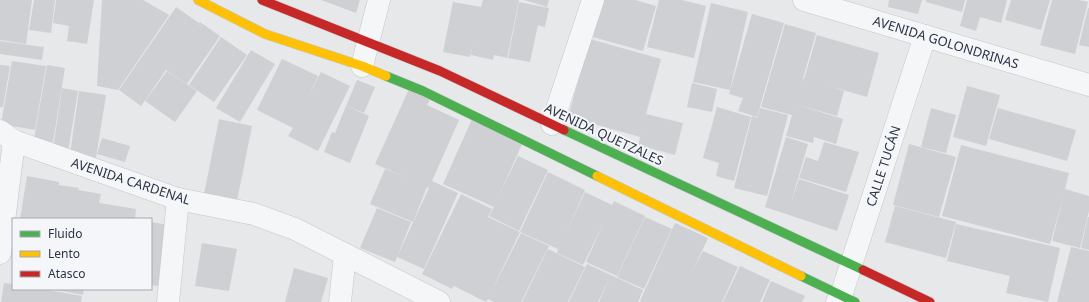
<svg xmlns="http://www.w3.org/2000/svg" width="1089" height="302" font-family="'Noto Sans',sans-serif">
	<rect width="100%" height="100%" fill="#e6e8ea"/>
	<g fill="#ced0d3">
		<polygon points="0,0 32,0 26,44 0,40"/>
		<polygon points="34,0 55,0 51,33 29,30"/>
		<polygon points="56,0 94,0 87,44 67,41 69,26 53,23"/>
		<polygon points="102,0 143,0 169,15 118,90 97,86"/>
		<polygon points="321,0 360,0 356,13"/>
		<polygon points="483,0 519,0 507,58 494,55 493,60 471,55 473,44 470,57 443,52 453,2 481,7"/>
		<polygon points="524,0 549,0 547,7"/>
		<polygon points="603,0 635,0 656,6 643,51 593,37"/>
		<polygon points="659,0 682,0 706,6 694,58 647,47"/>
		<polygon points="889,0 922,0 918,14 888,7"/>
		<polygon points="926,0 965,0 962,12 926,2"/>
		<polygon points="967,0 1007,0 1001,23 980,17 976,31 960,26"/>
		<polygon points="1011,0 1050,0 1041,30 1005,20"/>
		<polygon points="1052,0 1079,0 1088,2 1075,54 1040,45"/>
		<polygon points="519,2 549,8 545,27 538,25 530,62 508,58"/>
		<polygon points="711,3 748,12 730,90 693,82"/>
		<polygon points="176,7 199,23 190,36 200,22 220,36 187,84 166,70 141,106 119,90"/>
		<polygon points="1088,8 1089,8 1089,47 1079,45"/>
		<polygon points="752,14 784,23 757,117 738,111 743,98 729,94"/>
		<polygon points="785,24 816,33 800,89 803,79 804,79 817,35 879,53 867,97 829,86 844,91 837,116 795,104 843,119 836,144 814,137 813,143 786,136 792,115 761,107"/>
		<polygon points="221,37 247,55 214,102 189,85"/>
		<polygon points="590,39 661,59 646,114 683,123 675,155 638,145 644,122 640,137 568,117"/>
		<polygon points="0,41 44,47 42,60 0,54"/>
		<polygon points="251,50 275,64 240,122 216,108"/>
		<polygon points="282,59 318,76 308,97 321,72 350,86 318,151 288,136 293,128 257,110"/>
		<polygon points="12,61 46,66 35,130 1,124"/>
		<polygon points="0,65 10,66 3,107 0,107"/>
		<polygon points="47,65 65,68 53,142 34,139"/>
		<polygon points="167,71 197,91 175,122 145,101"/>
		<polygon points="357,80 375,87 364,113 346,106"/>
		<polygon points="692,83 717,89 712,112 687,107"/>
		<polygon points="967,86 1000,95 986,146 953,137"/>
		<polygon points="410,87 431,97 427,105 459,120 432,181 458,193 424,269 397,257 429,188 427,187 413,222 370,204 385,169 409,179 375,164"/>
		<polygon points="62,88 78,91 68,152 53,149"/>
		<polygon points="79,91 106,95 96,158 70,154"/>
		<polygon points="346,106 369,116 350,163 324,152 332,132 335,133"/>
		<polygon points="717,107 751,117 734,181 716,176 719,163 703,158"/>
		<polygon points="760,108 788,115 767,196 734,188 752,116 757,118"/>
		<polygon points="931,108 956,115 946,153 921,147"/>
		<polygon points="998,108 1076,130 1067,161 989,139"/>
		<polygon points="219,119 252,126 237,201 204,194"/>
		<polygon points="472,119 523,142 499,195 518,156 548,170 519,231 489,216 494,207 443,184"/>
		<polygon points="786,137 808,144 791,203 799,179 849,195 837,231 765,207"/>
		<polygon points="102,138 130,146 125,162 97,154"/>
		<polygon points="824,142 859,152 846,192 799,178 806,157 818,161"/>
		<polygon points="909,144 956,157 939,217 893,205"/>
		<polygon points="961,145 1069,173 1065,189 1089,196 1089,211 1080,248 1052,241 1064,194 1050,244 942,216"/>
		<polygon points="548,172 585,190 565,236 585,192 612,205 614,201 645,216 617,276 586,262 604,222 583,265 557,253 558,249 520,232"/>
		<polygon points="27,176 59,182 59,185 79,188 78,190 101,194 99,203 136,209 135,219 20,219"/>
		<polygon points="461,194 492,209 488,217 520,232 489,296 521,233 549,246 521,302 494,302 488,299 486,302 454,286 452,289 422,274"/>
		<polygon points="895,206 956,222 946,258 885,242"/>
		<polygon points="377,208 411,222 395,262 360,248"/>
		<polygon points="645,217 672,229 644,289 617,277"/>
		<polygon points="1088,217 1089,217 1089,250 1081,248"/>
		<polygon points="151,222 168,225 158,286 151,285"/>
		<polygon points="675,223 708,238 693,270 703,251 738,267 722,302 642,302 640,301"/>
		<polygon points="956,224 1060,248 1048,302 1006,293 1010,276 947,261"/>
		<polygon points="202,243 237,249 229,291 195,286"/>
		<polygon points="1071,247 1089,251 1089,302 1057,302"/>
		<polygon points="548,249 585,267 568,302 522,302"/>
		<polygon points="587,264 611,275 598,302 569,302"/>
		<polygon points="740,266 770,280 760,302 723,302"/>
		<polygon points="294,268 328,278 321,302 285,302"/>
		<polygon points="611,275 643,290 638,302 599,302"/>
		<polygon points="771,281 805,296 802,302 762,302"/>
		<polygon points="4,283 13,284 13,289 42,289 82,296 81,302 1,302"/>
		<polygon points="52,289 84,289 83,295"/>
	</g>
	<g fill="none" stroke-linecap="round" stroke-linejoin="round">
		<defs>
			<g id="street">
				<polyline points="804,0 1089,85"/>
				<polyline points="362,66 379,0"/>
				<polyline points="552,124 593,0"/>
				<polyline points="0,131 14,141 178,199 254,214 295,229 439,302"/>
				<polyline points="0,253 14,141"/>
				<polyline points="168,302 178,199"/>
				<polyline points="340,302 345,255"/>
				<polyline points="837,302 841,296 851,265 925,36"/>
			</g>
			<g id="fast">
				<polyline points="386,76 423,91 597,176"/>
				<polyline points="564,130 863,270"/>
				<polyline points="801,276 855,302"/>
			</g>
			<g id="slow">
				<polyline points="198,0 265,34 362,66 386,76"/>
				<polyline points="597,176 801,276"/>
			</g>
			<g id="jam">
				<polyline points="262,0 440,71 564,130"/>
				<polyline points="863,270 930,302"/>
			</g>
		</defs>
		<use href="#street" stroke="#c4c6c8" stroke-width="23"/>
		<use href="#fast" stroke="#c4c6c8" stroke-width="10"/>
		<use href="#slow" stroke="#c4c6c8" stroke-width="10"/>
		<use href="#jam" stroke="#c4c6c8" stroke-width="10"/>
		<use href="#street" stroke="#f5f6f7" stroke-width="22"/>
		<use href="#fast" stroke="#4caf50" stroke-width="9"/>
		<use href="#slow" stroke="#ffc107" stroke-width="9"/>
		<use href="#jam" stroke="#c62828" stroke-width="9"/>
	</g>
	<g text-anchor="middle" stroke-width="4" stroke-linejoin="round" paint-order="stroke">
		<g font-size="13" fill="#2b3445" stroke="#f4f6f9">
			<text transform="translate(946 42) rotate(17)" y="5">AVENIDA GOLONDRINAS</text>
			<text transform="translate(604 134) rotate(25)" y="5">AVENIDA QUETZALES</text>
			<text transform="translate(883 166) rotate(-72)" y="5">CALLE TUCÁN</text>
			<text transform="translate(131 181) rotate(18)" y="5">AVENIDA CARDENAL</text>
		</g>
	</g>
	<rect x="12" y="218" width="140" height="72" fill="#f4f6f9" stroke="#a4a8b1"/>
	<rect x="20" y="231" width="20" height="6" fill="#4caf50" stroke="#a4a8b1"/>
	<text x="48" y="238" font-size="12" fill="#2b3445">Fluido</text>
	<rect x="20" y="251" width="20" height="6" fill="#ffc107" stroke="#a4a8b1"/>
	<text x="48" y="258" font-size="12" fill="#2b3445">Lento</text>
	<rect x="20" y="271" width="20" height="6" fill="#c62828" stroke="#a4a8b1"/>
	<text x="48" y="278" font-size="12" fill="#2b3445">Atasco</text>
</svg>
